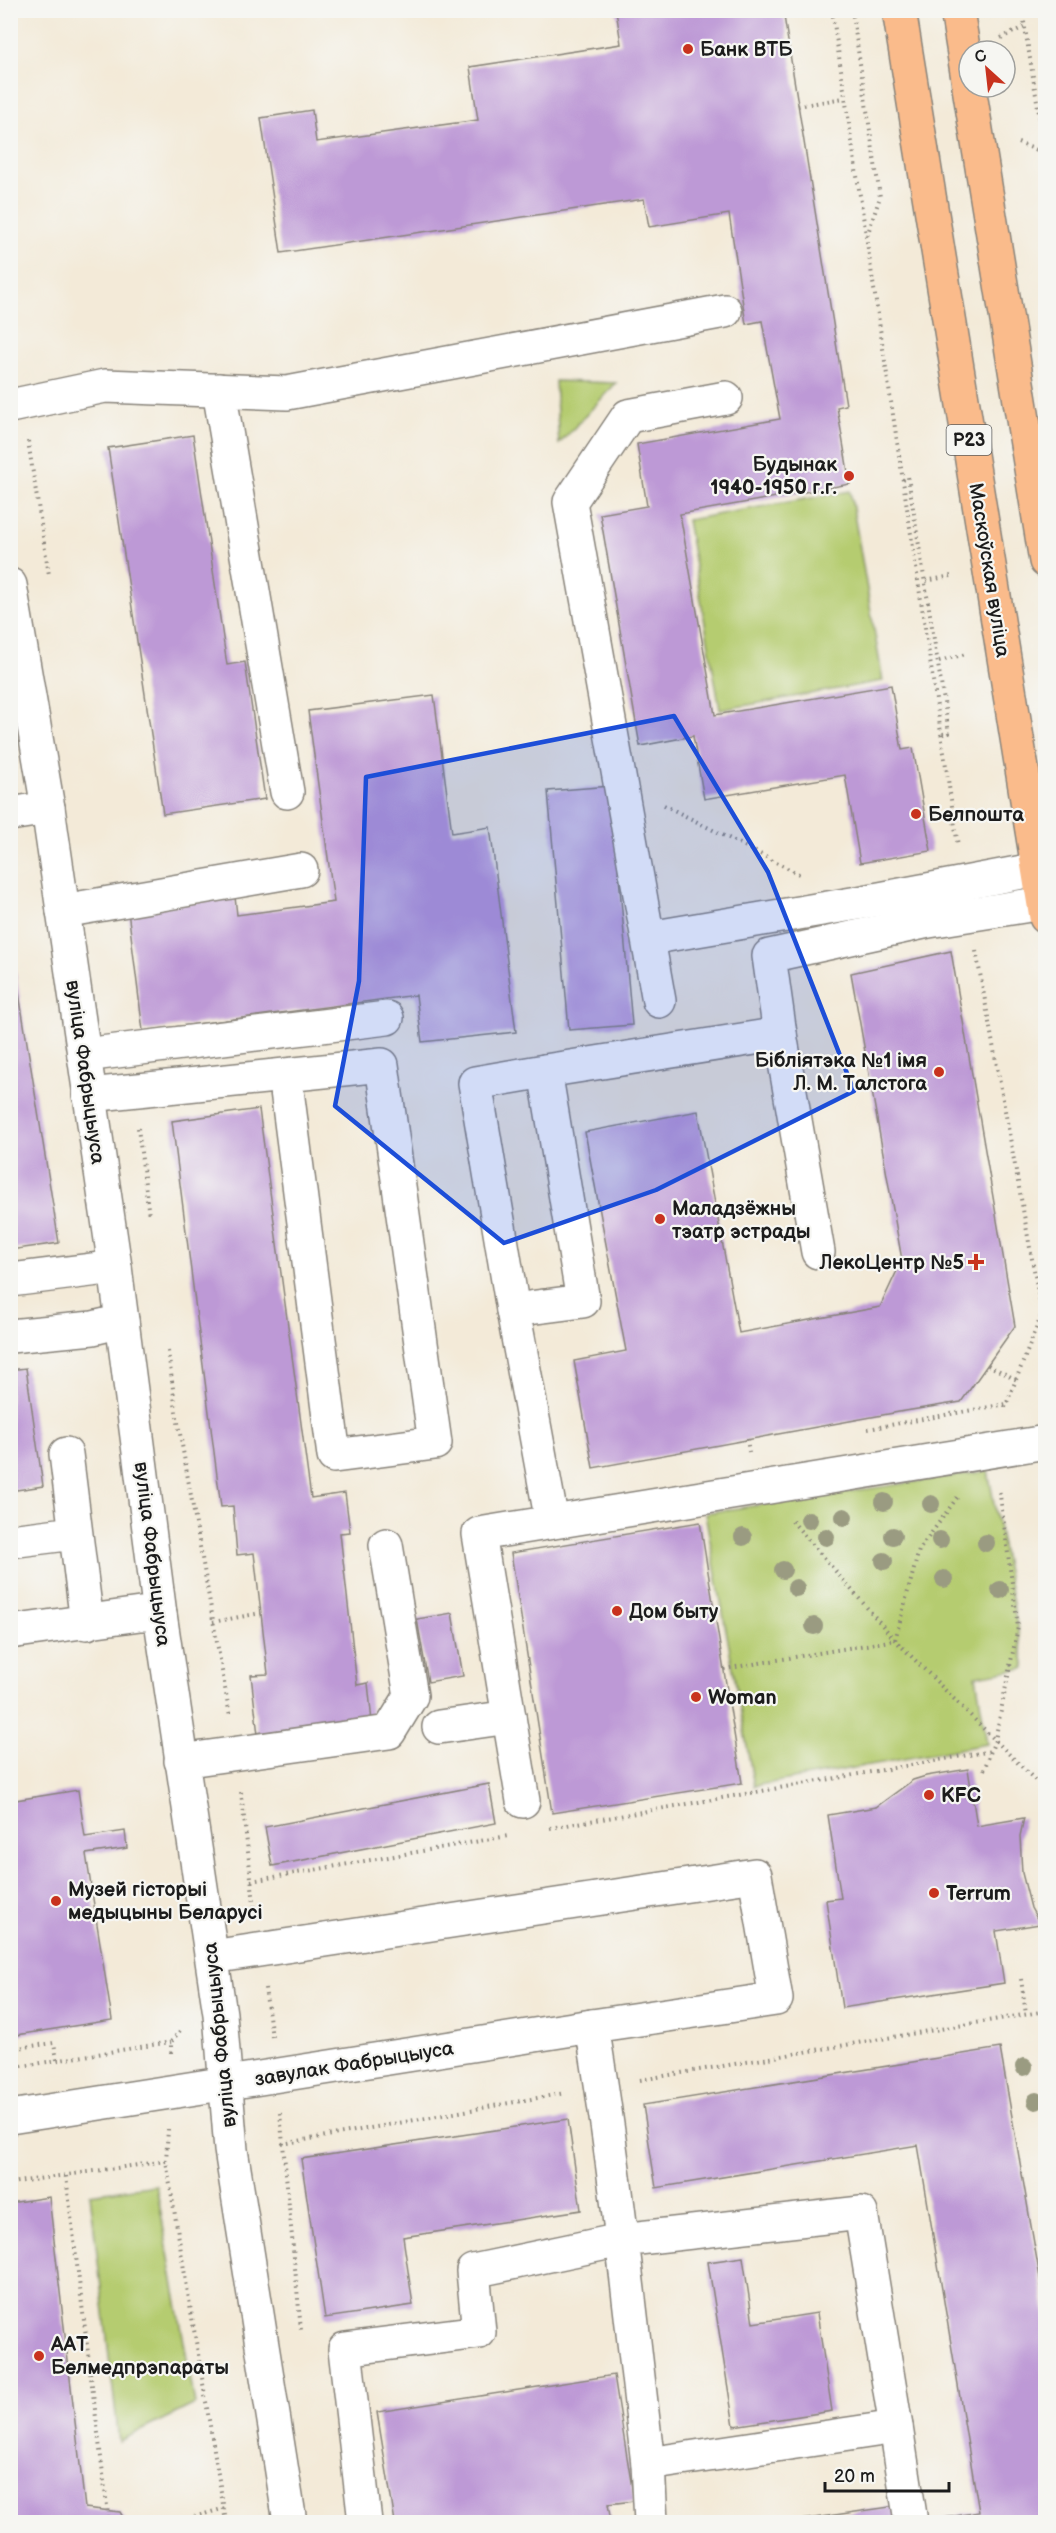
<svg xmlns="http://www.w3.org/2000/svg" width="1056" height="2533" font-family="'Balsamiq Sans',sans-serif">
	<rect width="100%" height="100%" fill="#f6f6f2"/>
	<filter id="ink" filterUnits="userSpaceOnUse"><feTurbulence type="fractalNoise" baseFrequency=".0167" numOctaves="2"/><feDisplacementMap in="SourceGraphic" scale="12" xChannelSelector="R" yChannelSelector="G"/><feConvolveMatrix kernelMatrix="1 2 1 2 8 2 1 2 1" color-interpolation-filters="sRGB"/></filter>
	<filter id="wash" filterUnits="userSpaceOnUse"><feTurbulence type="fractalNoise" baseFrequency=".008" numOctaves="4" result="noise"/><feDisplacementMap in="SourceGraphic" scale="24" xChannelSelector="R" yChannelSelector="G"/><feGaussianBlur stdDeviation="1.35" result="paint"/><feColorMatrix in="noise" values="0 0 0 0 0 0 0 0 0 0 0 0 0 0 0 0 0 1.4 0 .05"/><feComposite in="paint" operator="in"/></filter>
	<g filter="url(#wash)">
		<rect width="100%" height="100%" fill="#f3ead8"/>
		<g fill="#b5cc70" stroke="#687446" stroke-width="1.5">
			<polygon points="555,381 616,383 559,444"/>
			<polygon points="850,491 883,681 720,710 687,520"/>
			<polygon points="988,1471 1025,1668 976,1676 987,1744 754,1786 705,1513"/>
			<polygon points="156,2185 195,2404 119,2441 90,2194"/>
		</g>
		<g id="blocks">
			<g fill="#bd99d6">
				<polygon points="616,10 783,10 846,405 837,407 850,484 680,514 715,715 891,685 902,750 913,748 931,851 860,863 845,775 704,799 693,736 640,746 600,514 647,506 637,444 780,419 762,321 746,324 729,214 649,227 644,199 281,253 261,118 312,110 316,142 478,120 470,67 621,44"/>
				<polygon points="193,435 227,665 245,662 265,799 163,814 108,448"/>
				<polygon points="434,695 452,833 490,827 516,1032 422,1042 416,995 143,1031 128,911 235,897 237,915 334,902 308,711"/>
				<polygon points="611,786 632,1025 569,1030 548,791"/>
				<polygon points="10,937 59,1243 10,1250"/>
				<polygon points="951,951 1015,1326 961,1402 899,1412 593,1468 574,1361 626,1351 585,1132 698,1111 739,1333 880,1307 902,1260 851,973"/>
				<polygon points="259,1109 311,1498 345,1493 350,1532 340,1533 357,1685 368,1683 372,1722 258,1735 251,1675 268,1674 254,1553 237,1555 233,1506 221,1507 172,1121"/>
				<polygon points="26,1368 43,1486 10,1491 10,1370"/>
				<polygon points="700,1522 742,1783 552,1813 511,1553"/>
				<polygon points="452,1613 463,1676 428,1682 417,1619"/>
				<polygon points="968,1769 977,1826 1024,1818 1020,1836 1022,1873 1031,1908 1040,1924 996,1931 1004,1983 842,2008 826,1900 841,1898 828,1815 876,1807 913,1780 926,1776"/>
				<polygon points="489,1784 496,1823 272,1866 265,1827"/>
				<polygon points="78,1790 85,1837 125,1831 127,1848 86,1854 112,2020 10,2036 10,1801"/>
				<polygon points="1000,2048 1046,2312 1046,2522 944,2522 943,2518 979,2512 918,2145 656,2188 643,2105"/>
				<polygon points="568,2119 581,2210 403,2237 413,2305 325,2318 301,2159"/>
				<polygon points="49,2197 85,2508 120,2512 126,2522 10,2522 10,2203"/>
				<polygon points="743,2257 753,2323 817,2313 832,2411 734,2426 708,2262"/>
				<polygon points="614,2375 634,2501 608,2504 611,2522 395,2522 377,2412"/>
				<polygon points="903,2505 906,2522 794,2522 794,2521"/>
			</g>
		</g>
	</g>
	<g filter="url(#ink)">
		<use href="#blocks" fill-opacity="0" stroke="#88837a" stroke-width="1.5"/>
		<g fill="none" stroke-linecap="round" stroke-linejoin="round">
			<defs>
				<g id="minor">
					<polyline points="219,390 287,792"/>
					<polyline points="10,406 105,386 287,393 725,311"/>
					<polyline points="10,585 48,808 115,1267 160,1614 220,2014 231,2150 290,2522"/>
					<polyline points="10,814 48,808"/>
					<polyline points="63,911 301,870"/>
					<polyline points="649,938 858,903 1038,869"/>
					<polyline points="659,1001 570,502 628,416 726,398"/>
					<polyline points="84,1055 387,1018"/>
					<polyline points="89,1095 285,1075 334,1456 435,1443 382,1065 285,1075"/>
					<polyline points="818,1252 780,1034 769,956 929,921 1043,903"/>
					<polyline points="10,1280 115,1267"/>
					<polyline points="513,1310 475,1083 545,1071"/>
					<polyline points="10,1336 93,1328 122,1321"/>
					<polyline points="66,1454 87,1623"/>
					<polyline points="552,1522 513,1310 583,1301 545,1071 780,1034"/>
					<polyline points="10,1541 75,1533"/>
					<polyline points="10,1632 140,1614 160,1614"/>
					<polyline points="509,1717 523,1801"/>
					<polyline points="439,1727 509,1717 479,1534 1046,1442"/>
					<polyline points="181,1761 389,1732 411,1696 386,1545"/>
					<path d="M212,1957L755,1875L776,1999L592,2026C616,2171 631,2318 648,2464L896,2427L861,2213L621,2240L473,2271L479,2332L345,2349L365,2522"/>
					<polyline points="10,2117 592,2026"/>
					<polyline points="896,2427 911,2522"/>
					<polyline points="648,2464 651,2522"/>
				</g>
				<g id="major">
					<polyline points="899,10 1046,917"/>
					<polyline points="957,10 969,85"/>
					<polyline points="969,87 1046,561"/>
				</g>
			</defs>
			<use href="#minor" stroke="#88837a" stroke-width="36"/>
			<use href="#major" stroke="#88837a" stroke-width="36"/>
			<g stroke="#88837a" stroke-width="4" stroke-dasharray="1.5 4.5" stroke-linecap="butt">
				<polyline points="832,10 958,846"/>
				<polyline points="852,10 880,197 867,236"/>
				<polyline points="1022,10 1046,156"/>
				<polyline points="1001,38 1024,27"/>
				<polyline points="798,106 844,98"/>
				<polyline points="1018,143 1045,153"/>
				<polyline points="10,330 16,365"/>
				<polyline points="28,441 49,575"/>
				<polyline points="903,480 908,477 949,733 942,734"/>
				<polyline points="926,581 951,576"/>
				<polyline points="939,661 966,654"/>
				<polyline points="664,805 799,874"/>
				<polyline points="976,951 1042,1314 1004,1410"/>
				<polyline points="138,1128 149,1216"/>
				<polyline points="168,1351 176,1411 230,1716"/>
				<polyline points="988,1365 1017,1380"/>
				<polyline points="868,1429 1006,1404"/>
				<polyline points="747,1439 749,1452"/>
				<polyline points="792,1521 895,1640 1045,1790 1046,1804"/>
				<polyline points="213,1622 261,1613"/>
				<polyline points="724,1669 895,1640 919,1550 959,1495"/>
				<polyline points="984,1770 995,1740 1018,1627 999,1488"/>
				<polyline points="241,1792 255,1912"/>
				<polyline points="550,1828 991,1751"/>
				<polyline points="251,1881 508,1836"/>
				<polyline points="1021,1979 1026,2014"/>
				<polyline points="265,1988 272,2037"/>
				<polyline points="10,2049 54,2043 57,2060"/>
				<polyline points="171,2053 171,2042 182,2028"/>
				<polyline points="10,2068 171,2042"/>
				<polyline points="640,2080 1046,2011"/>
				<polyline points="280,2113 301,2330"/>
				<polyline points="168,2129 166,2161 226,2522"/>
				<polyline points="282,2144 565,2093"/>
				<polyline points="66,2176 109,2522"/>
				<polyline points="10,2183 166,2161"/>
				<polyline points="177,2522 225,2508"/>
			</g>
			<use href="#minor" stroke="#fff" stroke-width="33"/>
			<use href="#major" stroke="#fabb8b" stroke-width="33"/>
		</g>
		<g fill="#9a9b81">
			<circle cx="884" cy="1502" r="9"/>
			<circle cx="931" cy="1504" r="9"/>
			<circle cx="844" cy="1517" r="9"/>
			<circle cx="809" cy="1520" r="9"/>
			<circle cx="893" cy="1536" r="9"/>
			<circle cx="743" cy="1537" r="9"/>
			<circle cx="826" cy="1537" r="9"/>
			<circle cx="940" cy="1540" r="9"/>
			<circle cx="986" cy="1543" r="9"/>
			<circle cx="884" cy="1561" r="9"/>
			<circle cx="783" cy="1570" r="9"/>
			<circle cx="944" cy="1579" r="9"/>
			<circle cx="796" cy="1588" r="9"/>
			<circle cx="1000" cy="1590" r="9"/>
			<circle cx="814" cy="1626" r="9"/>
			<circle cx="1024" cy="2067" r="9"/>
			<circle cx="1036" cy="2101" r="9"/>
		</g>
	</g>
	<path fill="#1d4ed8" fill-opacity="0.2" stroke="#1d4ed8" stroke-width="4.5" stroke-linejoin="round" d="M674,716L768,872L854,1091L656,1190L504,1243L335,1106L359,981L366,777Z"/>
	<g fill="#c8321e" stroke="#f6f6f2" stroke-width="2">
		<circle cx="688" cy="49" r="6"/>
		<circle cx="849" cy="476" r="6"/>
		<circle cx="916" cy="814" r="6"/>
		<circle cx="939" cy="1072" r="6"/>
		<circle cx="660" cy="1219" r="6"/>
		<path d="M973 1253h6v6h6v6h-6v6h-6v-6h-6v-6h6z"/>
		<circle cx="617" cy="1611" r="6"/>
		<circle cx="696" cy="1697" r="6"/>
		<circle cx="929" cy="1795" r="6"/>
		<circle cx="934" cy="1893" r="6"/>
		<circle cx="56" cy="1901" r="6"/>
		<circle cx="39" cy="2356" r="6"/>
	</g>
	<g text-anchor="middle" stroke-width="4.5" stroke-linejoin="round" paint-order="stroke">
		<rect fill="#f6f6f2" stroke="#5d5d5c" stroke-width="1.5" x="946.5" y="425" width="45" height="30" rx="4.5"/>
		<g font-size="18" font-weight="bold" fill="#1c1c1c">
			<text x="969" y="446">Р23</text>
		</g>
		<g font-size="20" font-weight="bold" fill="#1c1c1c" stroke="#f6f6f2" text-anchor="start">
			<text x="700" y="56">Банк ВТБ</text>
			<text x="837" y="471" text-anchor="end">Будынак<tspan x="837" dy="23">1940-1950 г.г.</tspan></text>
			<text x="928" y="821">Белпошта</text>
			<text x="927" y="1067" text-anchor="end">Бібліятэка №1 імя<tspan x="927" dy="23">Л. М. Талстога</tspan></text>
			<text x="672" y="1215">Маладзёжны<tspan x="672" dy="23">тэатр эстрады</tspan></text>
			<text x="964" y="1269" text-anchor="end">ЛекоЦентр №5</text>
			<text x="629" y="1618">Дом быту</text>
			<text x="708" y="1704">Woman</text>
			<text x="941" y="1802">KFC</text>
			<text x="68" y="1896">Музей гісторыі<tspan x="68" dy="23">медыцыны Беларусі</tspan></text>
			<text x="946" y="1900">Terrum</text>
			<text x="51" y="2351">ААТ<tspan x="51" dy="23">Белмедпрэпараты</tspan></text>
		</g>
		<g font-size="20" fill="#1c1c1c" stroke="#f6f6f2">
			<text transform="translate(990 570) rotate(81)" y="7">Маскоўская вуліца</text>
			<text transform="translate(86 1072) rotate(82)" y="7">вуліца Фабрыцыуса</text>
			<text transform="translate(153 1554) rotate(83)" y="7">вуліца Фабрыцыуса</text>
			<text transform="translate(219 2035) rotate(-96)" y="7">вуліца Фабрыцыуса</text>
			<text transform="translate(354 2063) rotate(-9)" y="7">завулак Фабрыцыуса</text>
		</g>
	</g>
	<rect width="1056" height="2533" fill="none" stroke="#f6f6f2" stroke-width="36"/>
	<g transform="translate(987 69) rotate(333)"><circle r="28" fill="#f6f6f2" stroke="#9f9f9c" stroke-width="1.5"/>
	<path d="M0-4.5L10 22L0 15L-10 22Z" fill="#c8321e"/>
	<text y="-9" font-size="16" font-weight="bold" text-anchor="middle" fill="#1c1c1c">С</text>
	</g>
	<path d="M825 2482v9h124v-9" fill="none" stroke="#1c1c1c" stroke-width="3"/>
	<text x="834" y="2482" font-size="18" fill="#1c1c1c" stroke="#f6f6f2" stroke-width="4.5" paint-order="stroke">20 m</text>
</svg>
